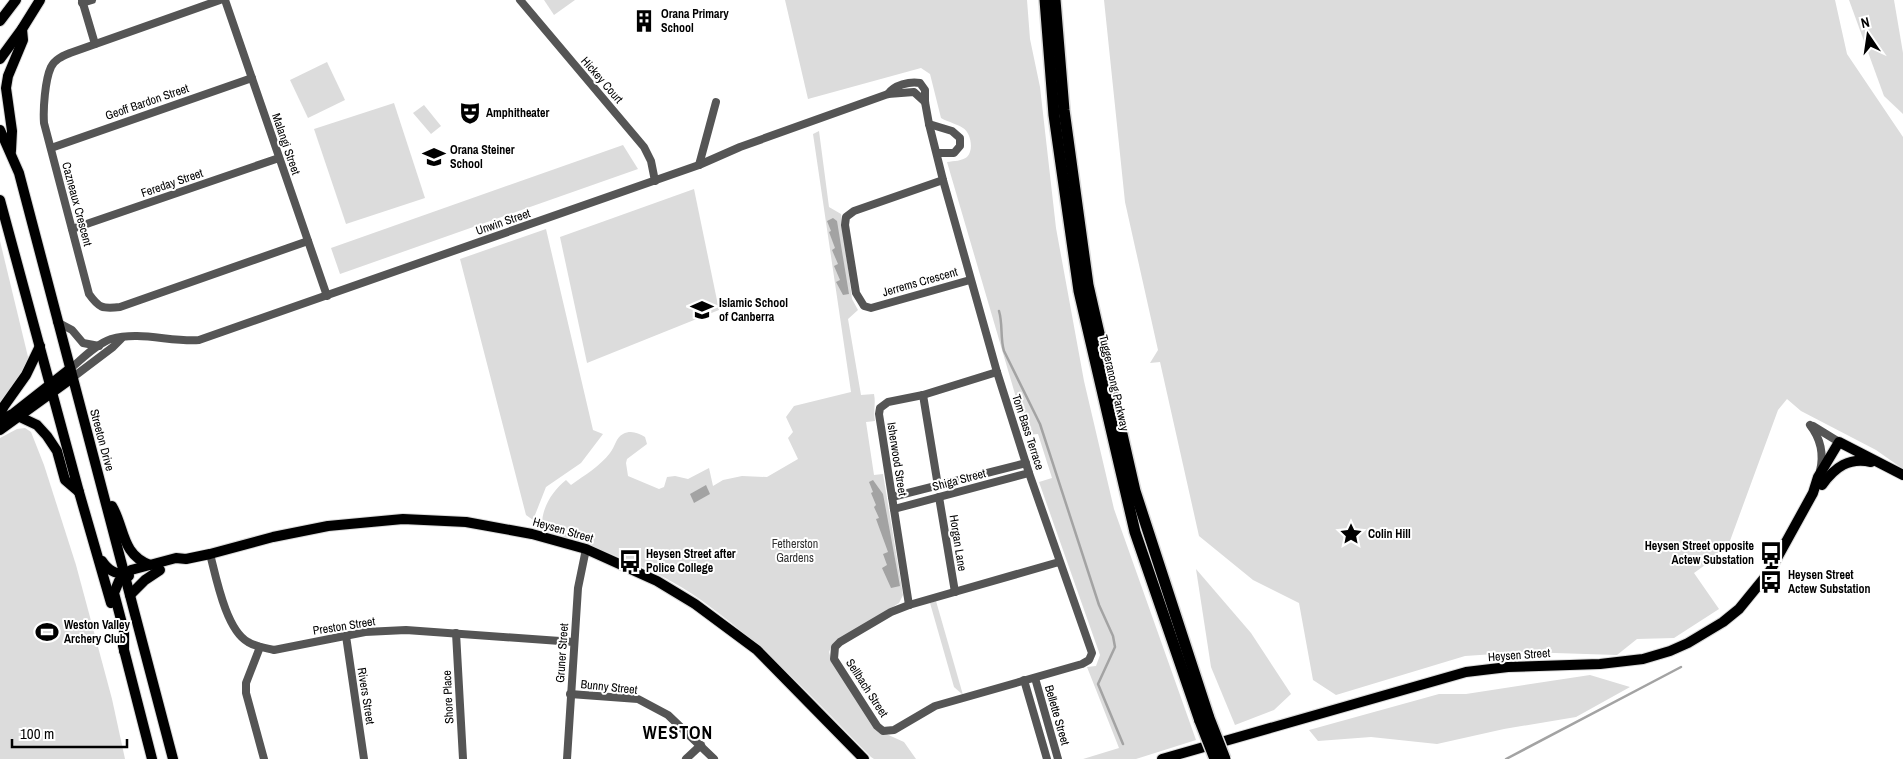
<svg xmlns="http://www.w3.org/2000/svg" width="1903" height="759" font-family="'Archivo Narrow',sans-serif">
	<rect width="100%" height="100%" fill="#fff"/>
	<g fill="#dcdcdc">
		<polygon points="544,0 575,0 554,15"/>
		<path d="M785,0H1027L1030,39L1040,87L1056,228L1084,381L1114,509L1196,740L1136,759H1083L1119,748L1087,667L1096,666L1100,655L1039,482L1052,478L1038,434L1027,435L947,162C954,161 962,161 967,157C974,150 971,133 963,128C957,124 948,122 941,118L930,74L921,68L808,99Z"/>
		<polygon points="1104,0 1835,0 1847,54 1903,137 1903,469 1876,450 1801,411 1787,399 1778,410 1727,549 1694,573 1719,609 1674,638 1637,639 1617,655 1524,652 1465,656 1336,695 1313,680 1299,603 1253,580 1199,536 1160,362 1150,363 1158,350 1125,202"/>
		<polygon points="1849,0 1894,0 1903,53 1903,114 1884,96"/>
		<polygon points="327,62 345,100 308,118 290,80"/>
		<polygon points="394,103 425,198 346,224 314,129"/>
		<polygon points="424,105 441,126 431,134 413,113"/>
		<path d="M819,131L829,207L841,214L852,299L858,310L848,319L861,395L874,394C876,404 873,411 875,421L866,422L874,475L883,474L903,595L899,603L832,645L829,652L832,662L884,733L904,742L916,759H874L871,757C817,702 765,646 701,600C655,567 599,549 546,531L542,527C541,509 552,491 566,480L571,485C585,475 600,466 610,453C615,447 616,437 623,434C631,430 638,433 645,437L647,444L627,459L626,463L628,476L659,489L664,487L667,477L675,476L688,479L709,468L713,486L723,480L742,476L767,477L798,459L788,438L793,432L786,417L794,406L851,392L813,134Z"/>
		<polygon points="623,145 638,169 340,274 331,248"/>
		<polygon points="694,189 719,310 587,363 560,237"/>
		<polygon points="546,229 593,430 603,434 581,463 546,487 533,520 526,515 460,259"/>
		<polygon points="0,241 29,361 15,384 0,402"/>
		<polygon points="25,428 31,432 44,465 76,565 112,699 125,759 0,759 0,438 17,429"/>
		<polygon points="1196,569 1251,633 1291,694 1274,710 1235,725 1211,667"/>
		<polygon points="936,601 963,695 954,687 930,603"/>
		<polygon points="1590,675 1630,687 1576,717 1504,729 1437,744 1371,737 1318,741 1309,730 1439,694 1466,694"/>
	</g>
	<g fill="#a3a3a3">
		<polygon points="833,218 837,221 849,294 843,295 836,282 840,280 834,266 838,264 832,250 835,248 829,232 831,231 827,221"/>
		<polygon points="873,480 883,494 900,586 891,588 882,568 887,565 883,554 888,552 876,519 879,518 874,507 876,505 871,493 873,492 869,482"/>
		<polygon points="706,485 710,494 694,503 690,494"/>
	</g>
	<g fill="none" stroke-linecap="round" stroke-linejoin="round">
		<g stroke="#a3a3a3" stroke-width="2.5">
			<path d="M999,311C1003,324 1000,338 1004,351L1040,424L1099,605L1113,636L1115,647L1098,684L1123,744"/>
			<polyline points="1506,759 1681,667"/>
		</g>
		<defs>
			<g id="major">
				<polyline points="0,21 16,0"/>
				<polyline points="0,59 22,29 40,0"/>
				<polyline points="0,130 19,173 173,759"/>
				<polyline points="11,151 12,131 6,88 8,76 23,40 22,29"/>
				<polyline points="0,200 79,492 111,603"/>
				<polyline points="0,414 4,406 26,375 40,346"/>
				<polyline points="20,417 37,425 47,436 57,451 65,480 79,492"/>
				<polyline points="0,421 14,413 70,369"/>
				<polyline points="0,430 72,378"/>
				<path d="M1822,485C1835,467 1849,457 1871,462"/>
				<path d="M112,506C125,528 121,554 150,565"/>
				<path d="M102,561C109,572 116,573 129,576"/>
				<polyline points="130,595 145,580 160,570"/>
				<polyline points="123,646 152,759"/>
				<polyline points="124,651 124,631 114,593 119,581 131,570 176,558 186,559 210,554 273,537 328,526 403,519 466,522 532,534 586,549 657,581 695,604 757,650 864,759"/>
				<polyline points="1162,759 1466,672 1508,667 1600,664 1643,659 1670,651 1688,643 1723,622 1739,609 1770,571 1813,493 1818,477 1839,442 1903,475"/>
			</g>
			<g id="highway">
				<polyline points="1045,0 1054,115 1079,291 1135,532 1200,721"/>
				<polyline points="1055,0 1064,110 1088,285 1135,491 1209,718"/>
			</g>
		</defs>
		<use href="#major" stroke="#dbdbdb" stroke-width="12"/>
		<use href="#highway" stroke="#dbdbdb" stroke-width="14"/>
		<g stroke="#555" stroke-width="8">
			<polyline points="82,0 95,44"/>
			<path d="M220,0L70,53C63,56 55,59 51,67C45,80 43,109 44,123L89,294C99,308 102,309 120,307L308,241"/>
			<polyline points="225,0 327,296"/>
			<polyline points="520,0 644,147 651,161 655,181"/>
			<polyline points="82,3 92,0"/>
			<path d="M888,94C894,85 910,81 920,83L925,90V102L929,124L943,180L997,372L1029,473L1092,653L1089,660L1082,664L935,706L894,730L883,731L877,726L834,659L835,647L840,642L891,612L909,605L1059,562"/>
			<polyline points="929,124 952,131 960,138 960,146 954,153 937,153"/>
			<polyline points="51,148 252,78"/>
			<polyline points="699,165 716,102"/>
			<polyline points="943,180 854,211 846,217 845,225 856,293 864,306 871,308 970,280"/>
			<polyline points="72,229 279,158"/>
			<polyline points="57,322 72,330 83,343 99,346"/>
			<path d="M70,369C81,360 96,344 111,339C140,331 170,342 199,340L699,165L740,147L888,94L914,92L925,102"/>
			<polyline points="72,378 113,347 121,339"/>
			<polyline points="923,395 938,486"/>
			<path d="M1810,425C1821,439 1824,454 1820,471"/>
			<polyline points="1813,426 1839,442"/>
			<polyline points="892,497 1026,463"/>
			<polyline points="939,497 955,592"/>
			<polyline points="894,509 1029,473"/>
			<path d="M210,554C216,577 226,630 248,642C256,647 266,648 274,650L365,632L406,630L574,642"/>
			<polyline points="909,605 879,414 880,408 888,402 923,395 997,372"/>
			<polyline points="456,633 463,759"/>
			<polyline points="346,636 364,759"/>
			<polyline points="260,647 246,683 246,693 264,759"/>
			<polyline points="1035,678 1058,759"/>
			<polyline points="1024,680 1047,759"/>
			<polyline points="570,694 638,699 668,715 714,759"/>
			<polyline points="567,759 578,588 586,549"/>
			<polyline points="686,759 701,745"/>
		</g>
		<use href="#major" stroke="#000" stroke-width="10"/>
		<use href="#highway" stroke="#000" stroke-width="11"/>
		<defs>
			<g id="highway-bridge">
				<polyline points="1209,718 1225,759"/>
				<polyline points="1200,721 1215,759"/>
			</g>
		</defs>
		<use href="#highway-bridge" stroke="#dbdbdb" stroke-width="14" stroke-linecap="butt"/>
		<use href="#highway-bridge" stroke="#000" stroke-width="11"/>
	</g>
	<defs>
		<symbol id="building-bare" viewBox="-9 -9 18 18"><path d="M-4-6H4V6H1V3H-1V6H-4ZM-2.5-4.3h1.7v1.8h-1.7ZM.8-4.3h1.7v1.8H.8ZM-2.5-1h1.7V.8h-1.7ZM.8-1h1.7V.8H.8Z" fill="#000" stroke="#fff" stroke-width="2.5" paint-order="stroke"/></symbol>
		<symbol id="theatre-bare" viewBox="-9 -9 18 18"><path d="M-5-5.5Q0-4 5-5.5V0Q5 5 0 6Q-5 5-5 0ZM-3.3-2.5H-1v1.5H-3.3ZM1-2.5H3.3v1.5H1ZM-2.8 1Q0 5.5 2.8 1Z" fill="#000" stroke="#fff" stroke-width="2.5" paint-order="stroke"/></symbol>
		<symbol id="school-bare" viewBox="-9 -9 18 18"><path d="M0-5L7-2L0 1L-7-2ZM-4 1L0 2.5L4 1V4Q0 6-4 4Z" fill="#000" stroke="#fff" stroke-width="2.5" paint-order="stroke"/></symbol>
		<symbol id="sight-bare" viewBox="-9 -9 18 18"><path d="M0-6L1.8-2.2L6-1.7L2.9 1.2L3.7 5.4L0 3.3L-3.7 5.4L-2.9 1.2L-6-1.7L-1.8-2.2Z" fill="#000" stroke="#fff" stroke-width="2.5" paint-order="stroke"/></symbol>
		<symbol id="bus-bare" viewBox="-9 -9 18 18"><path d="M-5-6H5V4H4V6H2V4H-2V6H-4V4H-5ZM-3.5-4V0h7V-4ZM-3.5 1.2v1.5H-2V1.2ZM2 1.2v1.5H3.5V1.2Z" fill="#000" stroke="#fff" stroke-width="2.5" paint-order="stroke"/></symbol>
		<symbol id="stadium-bare" viewBox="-9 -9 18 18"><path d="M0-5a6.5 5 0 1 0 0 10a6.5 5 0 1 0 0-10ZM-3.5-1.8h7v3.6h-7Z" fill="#000" stroke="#fff" stroke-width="2.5" paint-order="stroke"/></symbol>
	</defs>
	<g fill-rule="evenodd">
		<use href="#building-bare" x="628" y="5" width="32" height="32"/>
		<use href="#theatre-bare" x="454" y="97" width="32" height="32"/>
		<use href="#school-bare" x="418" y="141" width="32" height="32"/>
		<use href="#school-bare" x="686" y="294" width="32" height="32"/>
		<use href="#sight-bare" x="1335" y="518" width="32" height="32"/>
		<use href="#bus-bare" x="1755" y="537" width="32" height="32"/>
		<use href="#bus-bare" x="614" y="545" width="32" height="32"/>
		<use href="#bus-bare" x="1755" y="566" width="32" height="32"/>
		<use href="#stadium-bare" x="31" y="616" width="32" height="32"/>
	</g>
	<g text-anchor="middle" stroke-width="4" stroke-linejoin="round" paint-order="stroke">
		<g font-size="12" font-weight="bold" fill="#000" stroke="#fff" text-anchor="start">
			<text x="661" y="18">Orana Primary<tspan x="661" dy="14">School</tspan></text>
			<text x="486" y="117">Amphitheater</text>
			<text x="450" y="154">Orana Steiner<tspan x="450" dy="14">School</tspan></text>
			<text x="719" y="307">Islamic School<tspan x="719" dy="14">of Canberra</tspan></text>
			<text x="1368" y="538">Colin Hill</text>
			<text x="1754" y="550" text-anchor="end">Heysen Street opposite<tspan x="1754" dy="14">Actew Substation</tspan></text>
			<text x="646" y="558">Heysen Street after<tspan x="646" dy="14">Police College</tspan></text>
			<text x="1788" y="579">Heysen Street<tspan x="1788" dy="14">Actew Substation</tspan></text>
			<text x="64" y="629">Weston Valley<tspan x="64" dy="14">Archery Club</tspan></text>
		</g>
		<g font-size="12" fill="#000" stroke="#fff">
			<text transform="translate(602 80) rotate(49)" y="4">Hickey Court</text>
			<text transform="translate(147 102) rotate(-19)" y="4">Geoff Bardon Street</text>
			<text transform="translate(286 144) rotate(71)" y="4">Malangi Street</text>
			<text transform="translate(172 183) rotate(-19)" y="4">Fereday Street</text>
			<text transform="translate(77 204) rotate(75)" y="4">Cazneaux Crescent</text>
			<text transform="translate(503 222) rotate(-19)" y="4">Unwin Street</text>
			<text transform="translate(920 282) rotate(-16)" y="4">Jerrems Crescent</text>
			<text transform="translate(1114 383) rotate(77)" y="4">Tuggeranong Parkway</text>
			<text transform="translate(1028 432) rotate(72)" y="4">Tom Bass Terrace</text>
			<text transform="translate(102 440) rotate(75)" y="4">Streeton Drive</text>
			<text transform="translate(897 459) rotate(81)" y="4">Isherwood Street</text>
			<text transform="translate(959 480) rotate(-15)" y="4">Shiga Street</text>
			<text transform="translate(563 530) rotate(16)" y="4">Heysen Street</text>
			<text transform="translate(958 543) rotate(81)" y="4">Horgan Lane</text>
			<text transform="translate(344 626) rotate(-9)" y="4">Preston Street</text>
			<text transform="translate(562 653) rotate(-86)" y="4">Gruner Street</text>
			<text transform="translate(1519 655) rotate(-4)" y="4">Heysen Street</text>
			<text transform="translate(609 687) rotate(6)" y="4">Bunny Street</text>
			<text transform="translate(867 688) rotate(57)" y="4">Sellbach Street</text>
			<text transform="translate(366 696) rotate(81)" y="4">Rivers Street</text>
			<text transform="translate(448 697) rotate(-93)" y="4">Shore Place</text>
			<text transform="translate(1057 715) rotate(74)" y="4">Bellette Street</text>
		</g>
		<g font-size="12" fill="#333" stroke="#fff">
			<text x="795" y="548">Fetherston<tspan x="795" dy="14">Gardens</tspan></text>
		</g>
		<g font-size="18" font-weight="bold" letter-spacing="1" fill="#000" stroke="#fff">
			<text x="678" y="739">WESTON</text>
		</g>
	</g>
	<g transform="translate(1868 35) rotate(347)" stroke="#ffffff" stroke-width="4" paint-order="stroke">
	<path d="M0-4L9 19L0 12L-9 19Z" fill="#000000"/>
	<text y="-8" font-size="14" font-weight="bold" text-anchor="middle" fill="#000000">N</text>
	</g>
	<path d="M12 739v8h115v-8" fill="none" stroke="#000000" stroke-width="2.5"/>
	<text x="20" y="739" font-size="15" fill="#000000" stroke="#ffffff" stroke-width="4" paint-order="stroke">100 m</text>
</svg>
